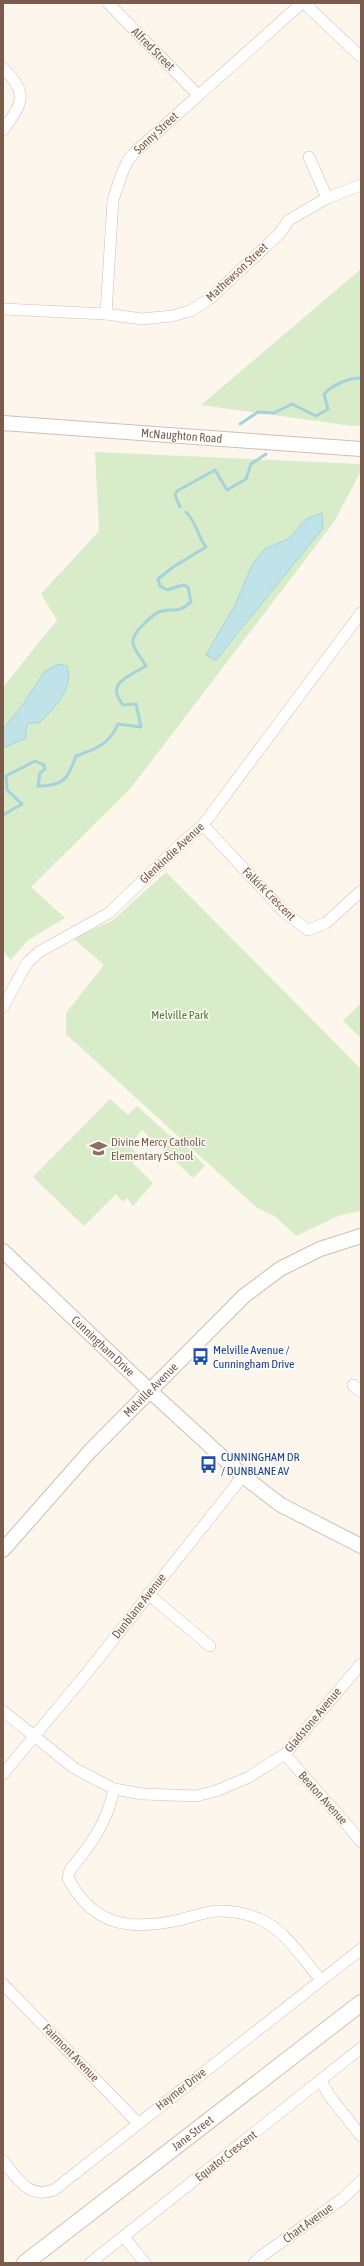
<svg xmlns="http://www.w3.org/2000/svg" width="364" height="2266" font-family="'Asap Condensed',sans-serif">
	<rect width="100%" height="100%" fill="#fdf6ec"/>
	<g fill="#d8ecc9">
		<polygon points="361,269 361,425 352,426 201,405"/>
		<polygon points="95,452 361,464 361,471 334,522 130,789 31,887 65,918 28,940 11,960 3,952 3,687 57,620 41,594 99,531"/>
		<polygon points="166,872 361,1069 361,1211 340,1215 296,1236 276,1217 257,1208 66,1034 66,1013 104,965 73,938 112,921"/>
		<polygon points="361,1003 361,1038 343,1021"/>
		<polygon points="110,1099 128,1115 137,1106 179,1144 181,1141 205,1166 193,1178 142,1130 129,1145 139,1156 133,1163 153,1183 133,1206 127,1198 123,1202 116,1194 84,1226 33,1177"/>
	</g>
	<g fill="#bfe3e8" stroke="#a5d3da">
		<polygon points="322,513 323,528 216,660 206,655 235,605 253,563 265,549 290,538 306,519"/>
		<path d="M58,664L67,666C75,689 53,709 39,723H29L26,729V738L3,748V729L22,706L45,671Z"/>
	</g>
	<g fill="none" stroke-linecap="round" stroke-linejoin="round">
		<g stroke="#a5d3da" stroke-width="3">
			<path d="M240,424L258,412L274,413L292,404L316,416L328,409L324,394C334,384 348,378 361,378"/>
			<polyline points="180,507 175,495 177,491 215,470 227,490 246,479 251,464 266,454"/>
			<path d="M3,815L22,804L7,790L6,776L35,761L44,765L45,769L40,773L38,786C64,786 68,779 76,756C96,749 109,745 118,724L141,727L136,704L123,705C105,683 128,677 146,666C135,648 125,643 142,626C147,621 152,615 159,612C174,606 175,616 191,602L188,587L183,585L167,590L160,586L158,579L173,567L206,547C198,537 196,521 186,512"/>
		</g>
		<defs>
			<g id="minor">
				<polyline points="108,3 198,95"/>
				<polyline points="304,3 361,57"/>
				<path d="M3,68C29,94 23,103 3,130"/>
				<polyline points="309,157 327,198"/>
				<polyline points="3,309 106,314 142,319 172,316 190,311 211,298 280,233 289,220 327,198 361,185"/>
				<polyline points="106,314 113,200 122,173 128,160 136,151 302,3"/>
				<polyline points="203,825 284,912 308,930 326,923 361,891"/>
				<polyline points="3,1007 27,963 39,952 109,913 185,840 203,825 361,613"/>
				<polyline points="353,1385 361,1392"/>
				<polyline points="148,1594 210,1646"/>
				<polyline points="3,1711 74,1768 114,1789 143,1794 196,1796 216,1791 249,1777 285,1754 361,1664"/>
				<path d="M285,1754C310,1785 337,1811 361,1842"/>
				<polyline points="3,1774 86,1674 243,1476"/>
				<path d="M114,1789C107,1823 92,1843 70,1870L68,1878C93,1926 130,1931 179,1920C192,1917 207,1911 220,1911C232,1911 248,1914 259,1919C285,1929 303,1960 321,1980"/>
				<polyline points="3,1984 138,2123"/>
				<polyline points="321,2080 328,2094 361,2136"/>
				<path d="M3,2161C18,2179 28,2199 54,2190L361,1949"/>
				<polyline points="124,2237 145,2263"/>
				<polyline points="90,2263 361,2048"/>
				<polyline points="254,2263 260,2257 342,2199 361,2181"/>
			</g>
			<g id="tertiary">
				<path id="s1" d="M3,423L361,449"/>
				<path id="s2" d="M3,1251L149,1390L243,1476L281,1505L361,1546"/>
				<path id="s3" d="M3,1550L91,1450L244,1296L280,1269L320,1249L361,1236"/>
			</g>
			<g id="secondary">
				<path id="s4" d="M25,2263L361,2003"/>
			</g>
		</defs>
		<use href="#minor" stroke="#d1beb0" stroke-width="12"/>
		<use href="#tertiary" stroke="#d1beb0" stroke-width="16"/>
		<use href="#secondary" stroke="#d6c0b0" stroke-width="18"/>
		<use href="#minor" stroke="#fff" stroke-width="11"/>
		<use href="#tertiary" stroke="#fff" stroke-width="14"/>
		<use href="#secondary" stroke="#fff" stroke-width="16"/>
	</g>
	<defs>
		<symbol id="school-bare" viewBox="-9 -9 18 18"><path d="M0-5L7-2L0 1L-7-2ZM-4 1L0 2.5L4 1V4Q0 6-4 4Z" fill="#8d6e63" stroke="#fffaf3" stroke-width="2.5" paint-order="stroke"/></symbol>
		<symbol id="bus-bare" viewBox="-9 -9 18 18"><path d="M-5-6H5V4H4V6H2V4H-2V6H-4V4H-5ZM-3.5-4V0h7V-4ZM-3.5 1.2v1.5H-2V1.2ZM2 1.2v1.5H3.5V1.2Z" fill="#1a4fb4" stroke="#fffaf3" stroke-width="2.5" paint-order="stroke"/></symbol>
	</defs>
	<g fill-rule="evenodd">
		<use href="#school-bare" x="86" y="1136" width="25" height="25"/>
		<use href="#bus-bare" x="188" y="1344" width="25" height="25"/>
		<use href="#bus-bare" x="196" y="1452" width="25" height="25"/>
	</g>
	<g text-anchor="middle" stroke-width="3" stroke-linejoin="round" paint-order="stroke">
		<g font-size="12" fill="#7a5c4d" stroke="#fffaf3">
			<text transform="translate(153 49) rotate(45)" y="4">Alfred Street</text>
			<text transform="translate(156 133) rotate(-43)" y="4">Sonny Street</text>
			<text transform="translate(237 272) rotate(-43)" y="4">Mathewson Street</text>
			<text dy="4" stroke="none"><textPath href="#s1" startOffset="179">McNaughton Road</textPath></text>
			<text transform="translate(172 853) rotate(-43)" y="4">Glenkindie Avenue</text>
			<text transform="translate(269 894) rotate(45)" y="4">Falkirk Crescent</text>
			<text dy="4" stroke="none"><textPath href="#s2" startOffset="138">Cunningham Drive</textPath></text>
			<text dy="4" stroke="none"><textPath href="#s3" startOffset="218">Melville Avenue</textPath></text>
			<text transform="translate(139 1606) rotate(-52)" y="4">Dunblane Avenue</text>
			<text transform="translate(313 1720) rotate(-50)" y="4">Gladstone Avenue</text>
			<text transform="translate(323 1798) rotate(48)" y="4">Beaton Avenue</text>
			<text transform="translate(71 2053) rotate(46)" y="4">Fairmont Avenue</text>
			<text transform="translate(181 2089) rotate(-38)" y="4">Haymer Drive</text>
			<text dy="4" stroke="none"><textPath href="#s4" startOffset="212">Jane Street</textPath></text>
			<text transform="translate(226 2156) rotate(-38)" y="4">Equator Crescent</text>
			<text transform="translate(308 2223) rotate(-36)" y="4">Chart Avenue</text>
		</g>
		<g font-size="12" fill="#537a41" stroke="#fffaf3">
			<text x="180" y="1019">Melville Park</text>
		</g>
		<g font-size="12" fill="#785e54" stroke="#fffaf3" text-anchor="start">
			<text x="111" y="1146">Divine Mercy Catholic<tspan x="111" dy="14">Elementary School</tspan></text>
		</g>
		<g font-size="12" fill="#164399" stroke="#fffaf3" text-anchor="start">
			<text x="213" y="1354">Melville Avenue /<tspan x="213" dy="14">Cunningham Drive</tspan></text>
			<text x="221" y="1461">CUNNINGHAM DR<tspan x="221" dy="14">/ DUNBLANE AV</tspan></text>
		</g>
	</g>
	<rect width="364" height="2266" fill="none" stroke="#7a5c4d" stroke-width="8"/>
</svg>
